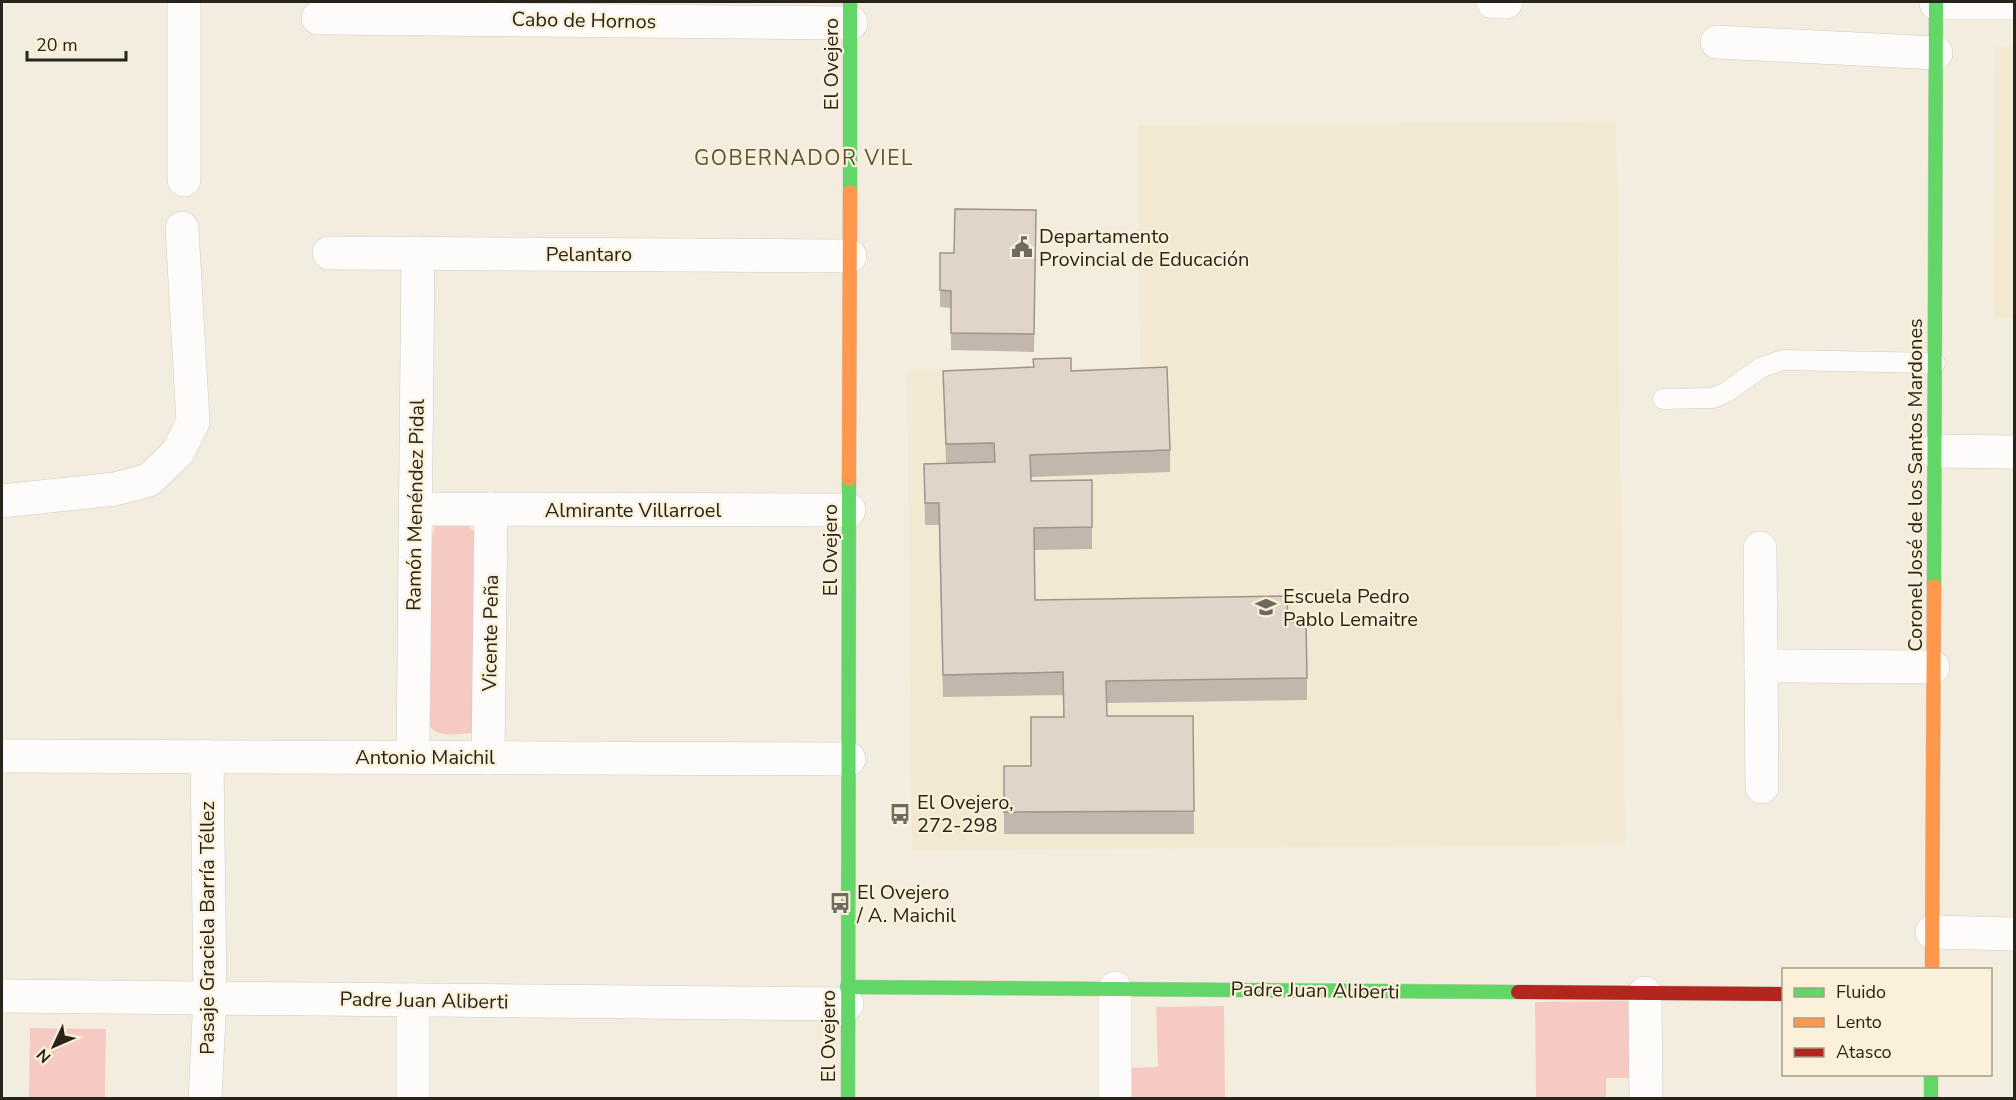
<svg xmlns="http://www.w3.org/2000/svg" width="2016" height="1100" font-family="'Nunito Sans',sans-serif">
	<rect width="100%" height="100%" fill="#f3ede0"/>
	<g fill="#f3e8d1">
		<polygon points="1995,47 2014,47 2014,318 1994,317"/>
		<polygon points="1616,122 1625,844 912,851 907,370 1140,368 1138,125"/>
	</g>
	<g fill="#f6c9c3">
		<path d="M465,523L475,532V733C461,733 436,740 429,724L432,537L435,526L438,524Z"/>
		<polygon points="1636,1001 1637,1078 1606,1078 1606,1098 1536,1098 1535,1002"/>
		<polygon points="1224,1006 1225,1098 1127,1098 1126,1068 1158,1067 1156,1007"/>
		<polygon points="30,1028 106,1029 105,1098 29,1098"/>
	</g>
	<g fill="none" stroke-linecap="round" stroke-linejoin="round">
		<defs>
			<polyline id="lane" points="1663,399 1713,398 1725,393 1762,367 1783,360 1935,363"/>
			<g id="street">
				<polyline points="1493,2 1506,2"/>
				<polyline points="1936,3 2014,3"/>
				<polyline points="318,18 851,23"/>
				<polyline points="1717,42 1936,53"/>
				<polyline points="184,180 184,2"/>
				<polyline points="329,253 850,256"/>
				<polyline points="1934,451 2014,452"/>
				<polyline points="2,501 115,489 149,480 178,452 193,422 182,228"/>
				<polyline points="416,509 849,510"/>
				<polyline points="1760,548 1762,787"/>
				<polyline points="1761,666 1933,667"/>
				<polyline points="2,756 849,759"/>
				<polyline points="413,757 418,253"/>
				<polyline points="488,758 491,509"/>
				<polyline points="1932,932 2014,934"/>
				<polyline points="1115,988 1115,1098"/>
				<polyline points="1645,993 1646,1098"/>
				<polyline points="2,996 847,1004"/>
				<polyline points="205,1098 210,998 207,756"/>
				<polyline points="413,1098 413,1000"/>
			</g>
			<g id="fast">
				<polyline points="850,192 850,2"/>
				<polyline points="1934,586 1936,2"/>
				<polyline points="847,987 1518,992"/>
				<polyline points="1931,1074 1931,1098"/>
				<polyline points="848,1098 849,479"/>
			</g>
			<g id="slow">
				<polyline points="849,479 850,192"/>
				<polyline points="1932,970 1934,586"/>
			</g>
			<polyline id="jam" points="1518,992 1784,994"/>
		</defs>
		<use href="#lane" stroke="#d0cbc1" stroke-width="21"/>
		<use href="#street" stroke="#d0cbc1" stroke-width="34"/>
		<use href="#fast" stroke="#d0cbc1" stroke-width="15"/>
		<use href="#slow" stroke="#d0cbc1" stroke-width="15"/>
		<use href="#jam" stroke="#d0cbc1" stroke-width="15"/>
		<use href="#lane" stroke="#fdfcfa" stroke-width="20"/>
		<use href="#street" stroke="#fdfcfa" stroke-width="33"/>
		<use href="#fast" stroke="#63d668" stroke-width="14"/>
		<use href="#slow" stroke="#ff974d" stroke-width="14"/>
		<use href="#jam" stroke="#b3261e" stroke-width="14"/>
	</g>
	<g fill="#c2b7ad">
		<polygon points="1036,210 1034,352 951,350 951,308 940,307 940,253 954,253"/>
		<polygon points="943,371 1071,371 1170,450 1170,472 1031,477 1031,481 1092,527 1092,549 1034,550 1035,600 1288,622 1307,678 1307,700 1107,703 1107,716 1193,716 1194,834 1004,834 1004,766 1031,766 1063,717 1063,695 943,697 939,525 925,525 924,464 946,463"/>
	</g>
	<g fill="#e1d5c9" stroke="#9e958d" stroke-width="1.5">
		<polygon points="955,209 1036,210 1034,334 951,333 951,291 940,290 940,253 954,253"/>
		<polygon points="1071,358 1071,371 1167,367 1170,450 1030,455 1031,481 1092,480 1092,527 1034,528 1035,600 1287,596 1288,622 1306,622 1307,678 1106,681 1107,716 1193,716 1194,811 1004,812 1004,766 1031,766 1031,717 1064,717 1063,672 943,675 939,503 925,503 924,464 995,462 994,443 946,444 943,371 1034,367 1033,359"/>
	</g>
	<defs>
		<symbol id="civic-bare" viewBox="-9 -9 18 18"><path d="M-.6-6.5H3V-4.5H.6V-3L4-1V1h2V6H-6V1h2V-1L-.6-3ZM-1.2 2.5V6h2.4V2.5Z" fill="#6f6a60" stroke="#fbf0d8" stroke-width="2.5" paint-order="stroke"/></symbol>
		<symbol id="school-bare" viewBox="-9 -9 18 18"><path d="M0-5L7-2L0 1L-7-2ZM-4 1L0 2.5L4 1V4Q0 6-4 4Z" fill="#6f6a60" stroke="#fbf0d8" stroke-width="2.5" paint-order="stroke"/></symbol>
		<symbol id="bus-bare" viewBox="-9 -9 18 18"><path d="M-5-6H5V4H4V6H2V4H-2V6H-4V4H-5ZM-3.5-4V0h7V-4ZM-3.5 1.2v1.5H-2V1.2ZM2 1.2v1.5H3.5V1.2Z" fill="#6f6a60" stroke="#fbf0d8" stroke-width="2.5" paint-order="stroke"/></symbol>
	</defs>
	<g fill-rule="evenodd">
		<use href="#civic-bare" x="1007" y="232" width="30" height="30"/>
		<use href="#school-bare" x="1251" y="592" width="30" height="30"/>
		<use href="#bus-bare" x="885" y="799" width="30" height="30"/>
		<use href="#bus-bare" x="825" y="888" width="30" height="30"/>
	</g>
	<g text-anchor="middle" stroke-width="4.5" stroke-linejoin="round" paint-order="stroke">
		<g font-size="20" fill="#28241b" stroke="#fbf0d8">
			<text transform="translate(584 20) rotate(1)" y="7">Cabo de Hornos</text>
			<text transform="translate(831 64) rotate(-90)" y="7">El Ovejero</text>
			<text x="589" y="261">Pelantaro</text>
			<text transform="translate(1915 485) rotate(-90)" y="7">Coronel José de los Santos Mardones</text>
			<text transform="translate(415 505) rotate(-89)" y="7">Ramón Menéndez Pidal</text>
			<text x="633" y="517">Almirante Villarroel</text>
			<text transform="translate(830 550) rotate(-90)" y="7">El Ovejero</text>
			<text transform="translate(490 633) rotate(-89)" y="7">Vicente Peña</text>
			<text x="425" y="764">Antonio Maichil</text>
			<text transform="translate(207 928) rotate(-90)" y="7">Pasaje Graciela Barría Téllez</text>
			<text transform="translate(1315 990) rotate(1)" y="7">Padre Juan Aliberti</text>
			<text transform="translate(424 1000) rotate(1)" y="7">Padre Juan Aliberti</text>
			<text transform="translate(828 1036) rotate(-90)" y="7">El Ovejero</text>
		</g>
		<g font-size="20" fill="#28241b" stroke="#fbf0d8" text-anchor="start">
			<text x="1039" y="243">Departamento<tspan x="1039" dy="23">Provincial de Educación</tspan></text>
			<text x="1283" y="603">Escuela Pedro<tspan x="1283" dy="23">Pablo Lemaitre</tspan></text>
			<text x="917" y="809">El Ovejero,<tspan x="917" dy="23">272-298</tspan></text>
			<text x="857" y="899">El Ovejero<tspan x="857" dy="23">/ A. Maichil</tspan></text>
		</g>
		<g font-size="21" letter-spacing="1.5" fill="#5b523d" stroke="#fbf0d8">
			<text x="804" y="165">GOBERNADOR VIEL</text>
		</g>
	</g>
	<rect width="2016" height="1100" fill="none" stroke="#28241b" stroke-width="6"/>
	<rect x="1782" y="968" width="210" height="108" fill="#fbf0d8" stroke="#a79e8c" stroke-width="1.5"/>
	<rect x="1794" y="988" width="30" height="9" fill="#63d668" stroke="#a79e8c" stroke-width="1.5"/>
	<text x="1836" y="998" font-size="18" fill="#28241b">Fluido</text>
	<rect x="1794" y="1018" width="30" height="9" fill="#ff974d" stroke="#a79e8c" stroke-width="1.5"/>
	<text x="1836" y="1028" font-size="18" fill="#28241b">Lento</text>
	<rect x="1794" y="1048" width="30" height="9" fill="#b3261e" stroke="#a79e8c" stroke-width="1.5"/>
	<text x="1836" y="1058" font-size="18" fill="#28241b">Atasco</text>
	<g transform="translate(54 1046) rotate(226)" stroke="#fbf0d8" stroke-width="4.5" paint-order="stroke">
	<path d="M0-4.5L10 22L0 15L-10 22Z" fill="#28241b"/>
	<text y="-9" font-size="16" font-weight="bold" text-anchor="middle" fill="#28241b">N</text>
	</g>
	<path d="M27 51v9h99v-9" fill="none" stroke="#28241b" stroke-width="3"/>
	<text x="36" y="51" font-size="18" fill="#28241b" stroke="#fbf0d8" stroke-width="4.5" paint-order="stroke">20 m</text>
</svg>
